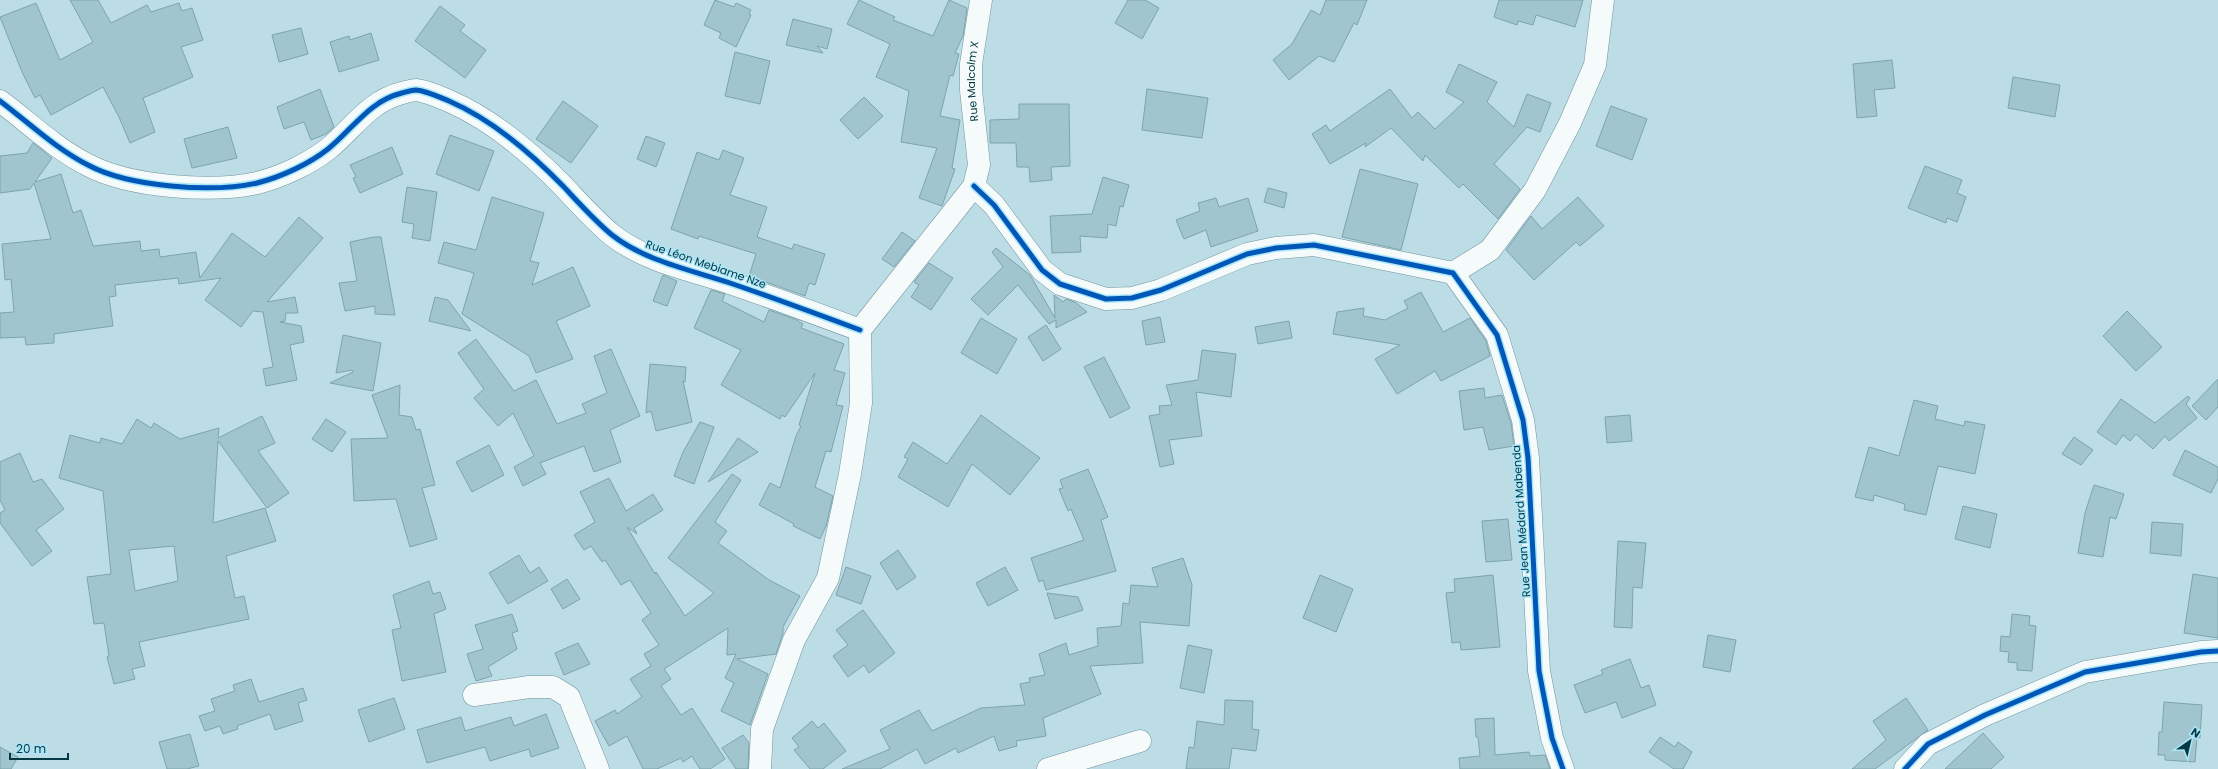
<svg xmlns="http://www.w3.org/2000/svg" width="2218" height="769" font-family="Poppins,sans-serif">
	<rect width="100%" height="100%" fill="#bcdde6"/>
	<g fill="#a1c5ce" stroke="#7ca4ad" fill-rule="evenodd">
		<polygon points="70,0 98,0 111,23 147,5 151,12 179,3 182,11 192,8 203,40 181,47 193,77 143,98 155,132 130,143 119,117 103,87 51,115 40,95 35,98 22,72 0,17 36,3 60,60 93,42"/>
		<polygon points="715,0 734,7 736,3 751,10 749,14 751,15 736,47 719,38 721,33 704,25"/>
		<polygon points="859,0 895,17 893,20 933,36 949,0 967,8 963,36 955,53 959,54 953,76 950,75 940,116 960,120 952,168 955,169 942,206 919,198 937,148 901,142 909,91 876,77 890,44 847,24"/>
		<polygon points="1128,0 1145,0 1159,8 1142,39 1115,23"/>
		<polygon points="1326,0 1367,0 1357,25 1354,23 1334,62 1319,56 1289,80 1273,60 1292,44 1311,10 1320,15"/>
		<polygon points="1499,0 1583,0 1575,27 1536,15 1533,25 1518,21 1517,25 1494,17"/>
		<polygon points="440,6 465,25 460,31 486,50 465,78 415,41"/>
		<polygon points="793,19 832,29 827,49 817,46 823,53 786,45"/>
		<polygon points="301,28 308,54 279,62 272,35"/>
		<polygon points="371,33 379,60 339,72 330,42 349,36 350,40"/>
		<polygon points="735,52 770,61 760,104 725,96"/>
		<polygon points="1892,60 1895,88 1874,90 1877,116 1857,118 1853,64"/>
		<polygon points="1459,64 1497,82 1487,102 1514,127 1527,94 1551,103 1540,132 1527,127 1494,164 1520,189 1498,219 1463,184 1459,188 1425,155 1423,161 1391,128 1365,147 1366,143 1330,164 1312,134 1326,125 1330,131 1390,89 1412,118 1418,112 1435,129 1464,102 1446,92"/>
		<polygon points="2013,77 2060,85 2055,117 2008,108"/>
		<polygon points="320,89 334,127 326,134 311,140 304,122 284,129 277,107"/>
		<polygon points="1147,89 1208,98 1202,138 1142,130"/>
		<polygon points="864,97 883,116 858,139 840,120"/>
		<polygon points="563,101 598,126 571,163 536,139"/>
		<polygon points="1019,104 1069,104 1070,166 1051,167 1052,180 1030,182 1029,167 1017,167 1016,143 990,143 990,120 1019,119"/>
		<polygon points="1611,106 1647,119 1632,160 1596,146"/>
		<polygon points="228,127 237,158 192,168 184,139"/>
		<polygon points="450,135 494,151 479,191 436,174"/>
		<polygon points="646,136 665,143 656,167 637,159"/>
		<polygon points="33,143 52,158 35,182 61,174 73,213 81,210 93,246 140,241 141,251 159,249 160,257 196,252 200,278 232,233 265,257 299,217 323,238 267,302 295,297 298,313 286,313 285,321 280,322 301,326 304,342 290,345 297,380 266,386 263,369 273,367 263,312 253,311 241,327 205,300 221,278 179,284 178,278 115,285 116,296 109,297 113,326 54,334 54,343 26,345 25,337 0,338 0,313 14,312 11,279 5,280 2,244 51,239 34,183 30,189 0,193 0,156 27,153"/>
		<polygon points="392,147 403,174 360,193 353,178 356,177 350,165"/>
		<polygon points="723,150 744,158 730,195 767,207 757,237 792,249 794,244 825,254 815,285 809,283 805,296 749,276 756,254 699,236 698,239 671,229 697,152 719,160"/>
		<polygon points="1925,166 1962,180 1957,193 1966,197 1957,222 1947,218 1946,223 1908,208"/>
		<polygon points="1360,169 1418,184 1401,250 1342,237"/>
		<polygon points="1103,177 1129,185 1123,207 1120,206 1116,226 1108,224 1107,238 1080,236 1081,252 1052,253 1050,216 1092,214"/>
		<polygon points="407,187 437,192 430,241 412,238 414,224 402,222"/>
		<polygon points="1268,188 1287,193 1284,208 1264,202"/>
		<polygon points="492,197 544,213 530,261 539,263 532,285 573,267 590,306 556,321 573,359 536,373 529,356 462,314 474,273 438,263 444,242 476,250"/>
		<polygon points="1578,197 1604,226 1580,246 1576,242 1534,280 1506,250 1531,216 1542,229"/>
		<polygon points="1216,198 1219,207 1248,198 1258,231 1211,247 1206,230 1184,239 1176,220 1200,211 1198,203"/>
		<polygon points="902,232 915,241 894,267 882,259"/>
		<polygon points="374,237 381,237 395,315 375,314 375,306 345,311 339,283 357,281 350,242"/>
		<polygon points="996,248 1030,275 1055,318 1054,295 1063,302 1066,299 1075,302 1087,312 1056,328 1056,320 1049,324 1018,285 988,315 971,299 1003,267 992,252"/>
		<polygon points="929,263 953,278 931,310 911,297 919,285 914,282"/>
		<polygon points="663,275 677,281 667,306 653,301"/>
		<polygon points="711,290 725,294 722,301 764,322 769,310 797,320 803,324 801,328 844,344 834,370 845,373 836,405 843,406 831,452 826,451 815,487 833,496 826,526 820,539 793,526 794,524 759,505 770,483 780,488 796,436 801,426 799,425 815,373 785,417 782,415 780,419 721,385 741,350 694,328"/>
		<polygon points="1421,292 1443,332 1470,318 1486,341 1490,356 1441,381 1435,371 1397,394 1375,359 1400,345 1333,334 1337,312 1364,308 1363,316 1385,320 1408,308 1404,301"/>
		<polygon points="435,297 448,300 471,331 429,321"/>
		<polygon points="2127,311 2162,347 2136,371 2103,336"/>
		<polygon points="1160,317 1165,342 1146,345 1142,321"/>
		<polygon points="981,318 1017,339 997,374 961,353"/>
		<polygon points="1289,321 1292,338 1258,344 1255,327"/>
		<polygon points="1046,325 1061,349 1043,361 1028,337"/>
		<polygon points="343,335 381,343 373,391 330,383 353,372 352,370 336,373"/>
		<polygon points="476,339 514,391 536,380 557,424 586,413 582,404 607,393 594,356 611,349 640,416 610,430 621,462 594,472 584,446 540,463 546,474 523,486 514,467 534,456 513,413 498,426 474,398 484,389 458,353"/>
		<polygon points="1202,350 1236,354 1231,397 1196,392 1202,436 1169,440 1174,464 1160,467 1149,416 1160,414 1159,406 1172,405 1166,385 1198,380"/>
		<polygon points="1104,357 1130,408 1110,418 1084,367"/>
		<polygon points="650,364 686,367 685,382 683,381 692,422 656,431 651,411 646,413"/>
		<polygon points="2218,379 2218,407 2206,420 2192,406"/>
		<polygon points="400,385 399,415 412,417 416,430 420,429 435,485 422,488 437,539 410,547 396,499 354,501 351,439 388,438 372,395"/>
		<polygon points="1484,388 1485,398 1502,395 1511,423 1514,446 1489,450 1483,427 1464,430 1459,391"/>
		<polygon points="2188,396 2190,398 2186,404 2197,418 2169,441 2165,436 2153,449 2136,434 2130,441 2123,435 2116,445 2097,432 2121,399 2155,423"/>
		<polygon points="1914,400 1938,406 1935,419 1964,426 1965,421 1985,425 1975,474 1938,466 1926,515 1904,510 1905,504 1874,495 1873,501 1855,497 1869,447 1899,456"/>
		<polygon points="981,415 1040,458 1010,495 972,464 948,507 898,477 908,459 904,457 913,442 947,464"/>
		<polygon points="1630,415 1632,441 1607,443 1605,417"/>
		<path d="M262,416L275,443L258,451L289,493L267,508L218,441L213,523L265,508L276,541L226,556L235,598L244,596L249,619L139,642L145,666L132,669L135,679L114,684L107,657L109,656L104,623L94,624L87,577L111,574L103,491L59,478L70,435L100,443L101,438L122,444L137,419L151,428L154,423L180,439L219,428L218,438ZM174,546L178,581L135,591L129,550Z"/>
		<polygon points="326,419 346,432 332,452 312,439"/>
		<polygon points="700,422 714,427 694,484 674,476 683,452"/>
		<polygon points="2074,437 2093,450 2081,465 2062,454"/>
		<polygon points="738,438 758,452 708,482"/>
		<polygon points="489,445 504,475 472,492 456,462"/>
		<polygon points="2185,450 2218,467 2218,479 2211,493 2173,475"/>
		<polygon points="20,453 33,482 42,479 64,509 36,530 52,551 32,566 0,523 0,513 5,510 0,500 0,462"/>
		<polygon points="1088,469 1108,517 1101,520 1116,571 1046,590 1043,580 1039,582 1031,558 1084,540 1071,509 1068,511 1059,489 1063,488 1060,480"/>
		<polygon points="732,474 741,480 715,522 727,531 718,543 769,580 800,596 783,627 783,633 776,654 737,659 768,674 750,725 721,711 734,683 725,678 736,654 727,655 728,628 664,669 671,679 661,686 681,715 692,708 725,759 710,769 700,769 692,756 683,762 681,758 657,769 643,769 627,736 609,746 595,721 615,710 617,714 642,697 630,679 651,666 644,654 659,645 642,620 651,613 630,580 621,585 605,560 602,562 591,546 584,550 574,535 595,522 580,492 609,478 626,511 653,494 663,510 634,528 637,534 627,527 655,574 656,572 685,616 714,593 668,558"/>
		<polygon points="2094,485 2124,494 2116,519 2110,517 2103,557 2078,553 2085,513"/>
		<polygon points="1963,506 1997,514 1990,548 1955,539"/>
		<polygon points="1508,519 1512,560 1486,562 1482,521"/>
		<polygon points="2152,522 2183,524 2181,556 2150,553"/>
		<polygon points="1618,541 1646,543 1642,588 1633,587 1632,628 1614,627"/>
		<polygon points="898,550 916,577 897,590 880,563"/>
		<polygon points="519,555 530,573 539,567 548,581 508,604 489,573"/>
		<polygon points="1183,558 1192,585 1189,626 1140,622 1143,663 1090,666 1101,694 1043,718 1046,736 1016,741 1017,746 999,751 994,736 958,753 956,748 925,764 917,749 880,769 842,769 890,749 880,730 919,710 932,731 981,708 1025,705 1020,684 1030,682 1029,678 1045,675 1039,654 1066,643 1069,655 1098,646 1097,628 1121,626 1123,603 1129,604 1131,585 1158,587 1152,568"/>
		<polygon points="846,567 871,576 861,604 836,595"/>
		<polygon points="1005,567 1018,590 988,606 976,583"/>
		<polygon points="2193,574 2218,578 2218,638 2184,633"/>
		<polygon points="1320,575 1353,589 1336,632 1303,618"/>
		<polygon points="1493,575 1500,647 1461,650 1460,642 1452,643 1446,593 1455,592 1454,579"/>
		<polygon points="567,579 580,599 563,609 551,589"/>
		<polygon points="429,581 433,594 440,592 446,609 434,614 446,672 402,681 392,630 401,628 393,595"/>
		<polygon points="1047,593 1078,597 1083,610 1055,619"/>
		<polygon points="863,610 895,653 869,673 864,665 848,677 833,656 848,645 836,630"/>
		<polygon points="512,614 518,631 512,633 517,649 488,667 492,676 476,681 467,654 483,649 475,625"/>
		<polygon points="2012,614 2030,616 2029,625 2036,626 2032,671 2017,670 2017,663 2008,662 2009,652 2000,651 2001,636 2010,637"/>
		<polygon points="1708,635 1736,640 1730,672 1703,667"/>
		<polygon points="578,643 590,664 564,675 555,653"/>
		<polygon points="1188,645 1212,650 1204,693 1180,688"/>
		<polygon points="1630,659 1641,688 1649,685 1656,705 1622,718 1616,702 1585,713 1574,685 1603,674 1601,670"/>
		<polygon points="251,679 259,702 303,688 307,700 298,703 303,721 275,730 270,714 237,726 238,729 223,734 220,726 205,731 199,716 215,711 211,699 235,691 233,685"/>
		<polygon points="394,698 405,729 369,742 358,710"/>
		<polygon points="1906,698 1928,730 1875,769 1852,769 1886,740 1873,721"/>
		<polygon points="1225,700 1253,701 1252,729 1259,730 1256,751 1232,748 1229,769 1186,769 1189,747 1194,748 1197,721 1224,725"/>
		<polygon points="2164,702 2202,705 2200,738 2197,737 2195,762 2165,760 2165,755 2158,755 2159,732 2162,732"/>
		<polygon points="546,714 559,748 531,757 529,749 490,761 485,747 427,763 417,730 461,717 465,731 511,717 514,726"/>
		<polygon points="1494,718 1495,755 1529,752 1530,756 1545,755 1550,769 1460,769 1459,758 1480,756 1478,737 1476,737 1475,719"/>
		<polygon points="812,721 818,728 824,723 846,751 823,769 810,769 794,750 799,747 792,738"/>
		<polygon points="1983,733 2004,757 1991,769 1945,769"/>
		<polygon points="190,734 199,766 187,769 167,769 159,742"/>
		<polygon points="743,735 749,743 748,769 736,769 722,748"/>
		<polygon points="1660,737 1675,747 1678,742 1692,752 1683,769 1674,769 1649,752"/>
		<polygon points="0,747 18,757 11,769 0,769"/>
	</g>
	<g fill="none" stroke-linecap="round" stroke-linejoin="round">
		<defs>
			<g id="minor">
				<path d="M0,101C28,122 56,149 88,165C129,187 212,193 257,183C281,177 309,164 328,149C353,129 369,101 402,93C406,92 412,90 416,90C427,91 439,97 449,101C493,120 530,152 563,186C579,203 594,220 612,235C645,261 691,270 730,283C774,298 817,314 860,330"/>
				<polyline points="974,186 994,205 1042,270 1060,284 1106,299 1132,298 1161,290 1247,254 1276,248 1314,245 1453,273 1497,335 1523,420 1528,458 1539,671 1552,738 1563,769"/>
				<polyline points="1453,273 1490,250 1535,190 1570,123 1595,65 1603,0"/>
				<polyline points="474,695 529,687 553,687 569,697 598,769"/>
				<path id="s1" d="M760,769L762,729L794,640L828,578L850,474L861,403L860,330L974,186L979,165L971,90V64L981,0"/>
				<polyline points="1048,769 1140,741"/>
				<polyline points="1905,769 1928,744 1985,715 2085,672 2201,652 2218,651"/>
			</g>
		</defs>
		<use href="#minor" stroke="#73949c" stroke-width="23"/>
		<use href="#minor" stroke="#f5fafb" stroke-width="22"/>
		<defs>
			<g id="cycleway">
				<path d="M0,101C28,122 56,149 88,165C129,187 212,193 257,183C281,177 309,164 328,149C353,129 369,101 402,93C406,92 412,90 416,90C427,91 439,97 449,101C493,120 530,152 563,186C579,203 594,220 612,235C645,261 691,270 730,283C774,298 817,314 860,330"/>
				<polyline points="974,186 994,205 1042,270 1060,284 1106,299 1132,298 1161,290 1247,254 1276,248 1314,245 1453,273 1497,335 1523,420 1528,458 1539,671 1552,738 1563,769"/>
				<polyline points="1905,769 1928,744 1985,715 2085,672 2201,652 2218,651"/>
			</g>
		</defs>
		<use href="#cycleway" stroke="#abe6f8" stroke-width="8"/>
		<use href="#cycleway" stroke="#0057b8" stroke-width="5"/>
	</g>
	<g text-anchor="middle" stroke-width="3" stroke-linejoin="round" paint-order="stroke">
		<g font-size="11" fill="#043844" stroke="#abe6f8">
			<text dy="4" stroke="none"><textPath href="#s1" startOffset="746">Rue Malcolm X</textPath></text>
			<text transform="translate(706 264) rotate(19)" y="4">Rue Léon Mebiame Nze</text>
			<text transform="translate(1521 521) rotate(-94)" y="4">Rue Jean Médard Mabenda</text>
		</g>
	</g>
	<g transform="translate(2190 741) rotate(34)" stroke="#abe6f8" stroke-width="3" paint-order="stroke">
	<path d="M0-3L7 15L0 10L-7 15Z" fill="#043844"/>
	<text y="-6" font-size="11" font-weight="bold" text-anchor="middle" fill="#043844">N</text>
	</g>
	<path d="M10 753v6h58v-6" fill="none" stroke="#043844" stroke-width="2"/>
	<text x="16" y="753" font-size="12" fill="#043844" stroke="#abe6f8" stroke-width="3" paint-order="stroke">20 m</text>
</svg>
